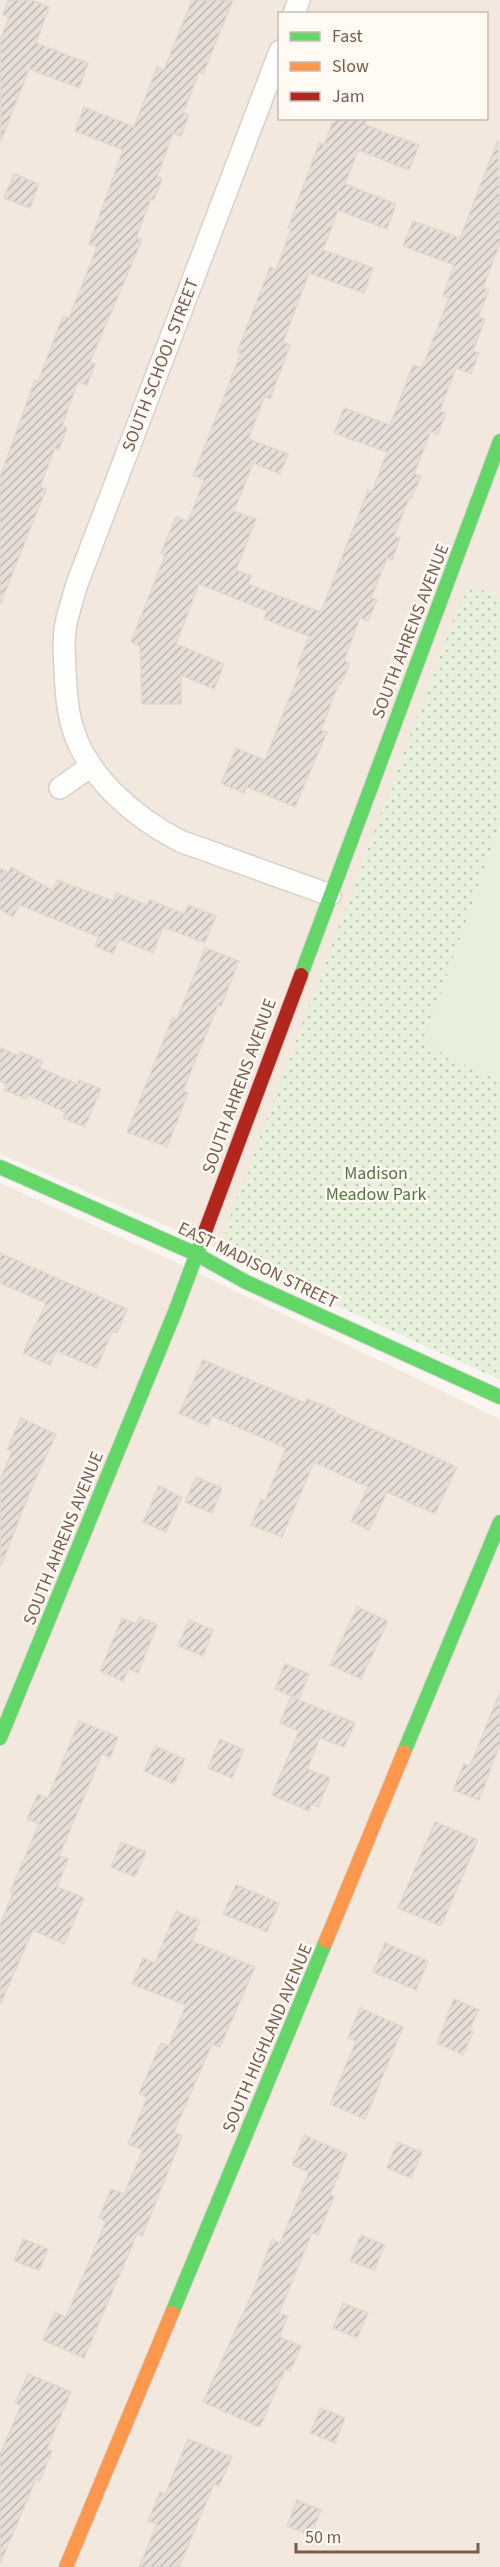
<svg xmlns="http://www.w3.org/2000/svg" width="500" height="2567" font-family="'Source Sans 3',sans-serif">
	<defs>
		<pattern id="green-dots" width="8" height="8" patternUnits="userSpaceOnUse" patternTransform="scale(1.5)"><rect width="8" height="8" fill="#e7f0db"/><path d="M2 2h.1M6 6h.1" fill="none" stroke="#c0c6b4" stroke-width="1.8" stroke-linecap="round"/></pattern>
		<pattern id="building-hatch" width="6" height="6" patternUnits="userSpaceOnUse" patternTransform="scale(1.5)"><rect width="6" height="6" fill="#e6ded7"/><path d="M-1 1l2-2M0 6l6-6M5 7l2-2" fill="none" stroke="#bfb7b1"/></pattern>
	</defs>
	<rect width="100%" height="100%" fill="#f9f5f0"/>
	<g fill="#f2e8de" fill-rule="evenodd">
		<path d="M0,0H500V598L467,584L228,1253L0,1154ZM280,14H486V118H280Z"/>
		<polygon points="0,1183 169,1259 500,1419 500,2567 0,2567"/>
	</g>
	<polygon fill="url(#green-dots)" points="467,584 500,598 500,1380 243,1263 228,1253 225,1242 226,1228"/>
	<path fill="#e7f0db" d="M500,825V1081C482,1072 433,1055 425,1037Z"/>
	<g fill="url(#building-hatch)" stroke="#e2d8d2" stroke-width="1.5">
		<polygon points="8,0 31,0 49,7 36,43 88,63 79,88 29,69 1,141 0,40 9,17 3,15"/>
		<polygon points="192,0 233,0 203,74 199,72 183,113 189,115 181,136 173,133 157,177 162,179 154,200 151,199 136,238 142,240 90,362 95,364 87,385 78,382 62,426 67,428 59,449 55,448 40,487 46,489 0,605 0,477 35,380 38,381 63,316 69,318 97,247 89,244 123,150 75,131 84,107 134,127 157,67 164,70"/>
		<polygon points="334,118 367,118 365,125 419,145 409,170 358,150 345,184 396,204 387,229 338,210 323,250 373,268 364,293 309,273 283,342 290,345 270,399 265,396 248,439 288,454 280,474 253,463 234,511 256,519 236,570 251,576 248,584 321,612 368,490 372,492 387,452 334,433 344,408 390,425 413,365 422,368 449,298 443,296 454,265 403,246 413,221 460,238 498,140 500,243 483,288 489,290 478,317 485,319 473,351 479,353 471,374 456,368 440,411 446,413 438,434 431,431 414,474 421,476 411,499 409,498 394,536 400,538 392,560 387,558 371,598 377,600 368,621 360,618 344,661 350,663 341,684 339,683 321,730 327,732 295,807 247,787 244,793 221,783 236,748 265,760 301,669 297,667 309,636 264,619 267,611 199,584 176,644 224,664 214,689 181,675 181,704 142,704 140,646 131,642 165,555 161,553 176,517 188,521 204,480 193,476 241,353 237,352 270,267 276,270 291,229 288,228 319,143 324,145"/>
		<polygon points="14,174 39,184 30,208 4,198"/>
		<polygon points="11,867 53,891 57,880 113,901 116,893 147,905 150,900 184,914 188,905 216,916 205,943 163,927 153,953 119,939 113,954 95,946 99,937 20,905 13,917 0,910 0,868 8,873"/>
		<polygon points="205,948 239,961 221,1006 218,1005 183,1091 188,1093 167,1147 127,1132 173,1017 177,1019"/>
		<polygon points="0,1048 19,1056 21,1052 43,1061 40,1068 77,1084 79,1080 101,1089 85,1127 63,1118 65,1112 28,1095 26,1099 4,1090 6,1084 0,1081"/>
		<polygon points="0,1253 127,1309 117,1333 112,1331 97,1368 56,1351 50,1365 23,1353 46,1303 0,1283"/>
		<polygon points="203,1360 305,1403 307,1399 335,1410 334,1412 457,1467 435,1514 387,1492 369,1530 351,1521 368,1487 314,1462 282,1537 251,1525 261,1499 265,1501 286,1448 212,1416 208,1426 179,1413"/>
		<polygon points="21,1418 56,1434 31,1489 1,1566 0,1480 12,1451 7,1449"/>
		<polygon points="196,1477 222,1488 212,1513 185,1502"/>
		<polygon points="159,1486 182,1497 166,1532 143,1522"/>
		<polygon points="357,1607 388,1621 361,1679 330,1665"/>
		<polygon points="139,1617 157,1625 138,1673 128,1669 123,1681 100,1671 122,1618 136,1624"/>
		<polygon points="189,1620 213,1630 203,1656 178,1646"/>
		<polygon points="285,1664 309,1674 299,1699 275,1689"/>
		<polygon points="499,1694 500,1744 479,1800 453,1790 464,1764 470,1766"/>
		<polygon points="291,1697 355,1723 344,1747 320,1738 307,1769 330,1778 318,1807 311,1804 309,1811 272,1795 299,1731 280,1723"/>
		<polygon points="79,1721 118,1737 110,1758 102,1754 59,1856 68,1859 57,1887 84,1898 64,1944 33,1930 0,2005 0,1925 13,1893 10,1892 39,1824 27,1819 38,1794 48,1798"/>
		<polygon points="220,1739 244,1750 232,1778 208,1768"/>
		<polygon points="155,1746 185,1759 174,1784 144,1771"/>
		<polygon points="435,1822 478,1840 441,1926 398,1908"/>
		<polygon points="121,1842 146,1852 135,1877 111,1867"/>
		<polygon points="236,1885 279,1903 267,1932 223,1914"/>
		<polygon points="176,1911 200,1921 192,1941 255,1967 220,2047 212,2044 174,2132 182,2136 154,2207 142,2236 137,2234 84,2358 43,2340 55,2312 66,2317 106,2221 99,2218 111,2189 124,2194 143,2150 128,2144 147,2097 139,2094 161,2043 169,2046 186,2005 132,1984 143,1958 155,1963"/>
		<polygon points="385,1943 428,1961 416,1990 373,1972"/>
		<polygon points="454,1999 479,2010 469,2030 473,2032 463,2055 437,2043"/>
		<polygon points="360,2008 403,2027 365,2119 330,2104 356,2041 348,2038"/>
		<polygon points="304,2135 347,2154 330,2195 334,2196 318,2235 312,2233 279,2313 288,2316 279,2337 301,2346 290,2372 285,2369 260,2427 203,2402 255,2287 272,2239 280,2243 309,2172 292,2165"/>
		<polygon points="397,2142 422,2152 411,2178 387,2168"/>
		<polygon points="361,2235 385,2245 374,2270 350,2261"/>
		<polygon points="23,2239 48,2249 39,2270 14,2261"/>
		<polygon points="343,2303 368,2313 357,2338 333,2328"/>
		<polygon points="28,2374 71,2392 47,2449 52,2451 40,2481 36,2479 0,2564 0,2455 21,2405 15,2403"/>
		<polygon points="321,2408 345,2418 335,2443 310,2433"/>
		<polygon points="188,2439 232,2457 219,2486 214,2484 179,2567 139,2567 157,2524 148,2521 160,2492 165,2494"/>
		<polygon points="297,2500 321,2510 311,2535 287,2526"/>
	</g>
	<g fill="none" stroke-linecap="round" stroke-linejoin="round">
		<defs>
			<g id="street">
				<polyline points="294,14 299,0"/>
				<path d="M280,51L77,584C74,595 70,607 67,619C63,635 64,652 65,669C66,690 67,712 74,732C90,780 136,818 180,841L330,895"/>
				<polyline points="60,788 91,766"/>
			</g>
			<g id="fast">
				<polyline points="301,975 500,441"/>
				<polyline points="0,1167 196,1254 246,1282 500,1397"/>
				<polyline points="0,1738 175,1312 206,1229"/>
				<polyline points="404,1752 500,1522"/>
				<polyline points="172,2313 326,1941"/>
			</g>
			<g id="slow">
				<polyline points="326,1941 404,1752"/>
				<polyline points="66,2567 172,2313"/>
			</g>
			<polyline id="jam" points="206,1229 301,975"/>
		</defs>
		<use href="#street" stroke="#d7d1cb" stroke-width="24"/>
		<use href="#fast" stroke="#d9d2cb" stroke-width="16"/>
		<use href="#slow" stroke="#d9d2cb" stroke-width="16"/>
		<use href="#jam" stroke="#d9d2cb" stroke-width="16"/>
		<use href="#street" stroke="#fefefd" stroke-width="21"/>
		<use href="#fast" stroke="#63d668" stroke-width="14"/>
		<use href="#slow" stroke="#ff974d" stroke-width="14"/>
		<use href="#jam" stroke="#b3261e" stroke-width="14"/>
	</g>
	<g text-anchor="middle" stroke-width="5" stroke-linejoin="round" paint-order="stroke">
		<g font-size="18" fill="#7a5c4d" stroke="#fffaf3">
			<text transform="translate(160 365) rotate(-69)" y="6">SOUTH SCHOOL STREET</text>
			<text transform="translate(410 631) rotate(-69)" y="6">SOUTH AHRENS AVENUE</text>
			<text transform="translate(239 1086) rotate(-70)" y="6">SOUTH AHRENS AVENUE</text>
			<text transform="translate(258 1265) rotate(26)" y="6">EAST MADISON STREET</text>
			<text transform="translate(63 1538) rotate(-68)" y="6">SOUTH AHRENS AVENUE</text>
			<text transform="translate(267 2038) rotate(-67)" y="6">SOUTH HIGHLAND AVENUE</text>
		</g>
		<g font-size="18" fill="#537a41" stroke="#fffaf3">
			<text x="376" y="1179">Madison<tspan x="376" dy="21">Meadow Park</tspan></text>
		</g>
	</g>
	<rect x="278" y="12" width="210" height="108" fill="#fffaf3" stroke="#cabbb1" stroke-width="1.5"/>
	<rect x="290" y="32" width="30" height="9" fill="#63d668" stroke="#cabbb1" stroke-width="1.5"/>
	<text x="332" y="42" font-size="18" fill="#7a5c4d">Fast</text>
	<rect x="290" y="62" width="30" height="9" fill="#ff974d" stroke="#cabbb1" stroke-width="1.5"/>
	<text x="332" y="72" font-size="18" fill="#7a5c4d">Slow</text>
	<rect x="290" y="92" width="30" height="9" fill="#b3261e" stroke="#cabbb1" stroke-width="1.5"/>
	<text x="332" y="102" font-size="18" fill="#7a5c4d">Jam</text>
	<path d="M296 2543v9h182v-9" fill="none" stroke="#7a5c4d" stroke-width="3"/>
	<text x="305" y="2543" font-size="18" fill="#7a5c4d" stroke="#fffaf3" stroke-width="4.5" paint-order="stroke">50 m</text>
</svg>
